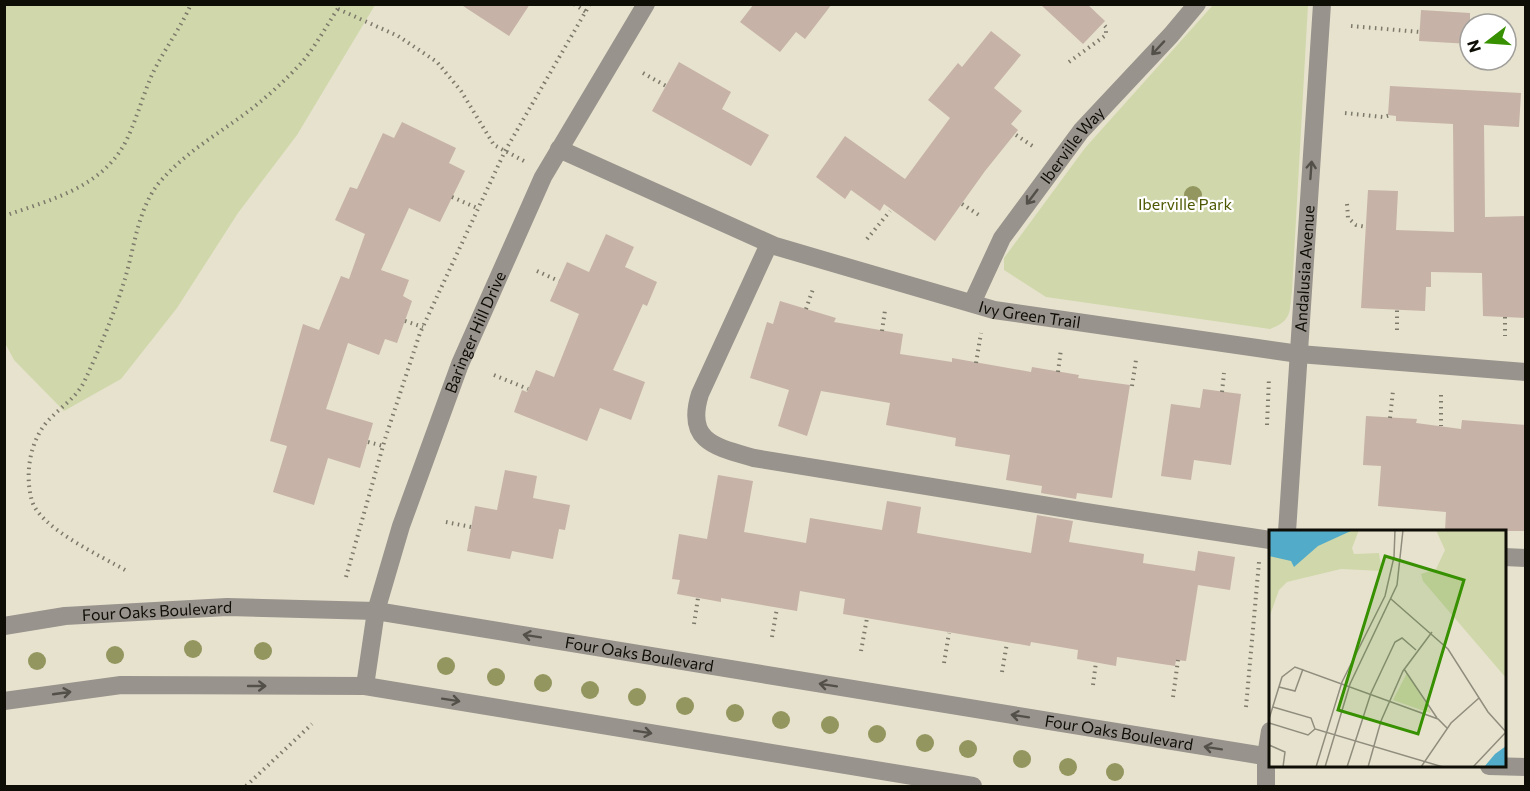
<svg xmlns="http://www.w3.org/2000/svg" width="1530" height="791" font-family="Commissioner,sans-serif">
	<rect width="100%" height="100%" fill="#e7e2ce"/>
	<g fill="#d0d8ab">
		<polygon points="4,5 375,5 297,135 238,213 177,308 121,379 64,411 14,360 5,343"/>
		<path d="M1213,5H1308L1292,291C1289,312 1293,320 1270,329L1046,297L1004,270V258L1085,148Z"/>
	</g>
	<g fill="#c6b2a7">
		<polygon points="460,4 530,4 509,36"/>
		<polygon points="754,4 832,4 805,39 796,32 780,52 740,22"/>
		<polygon points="1040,4 1087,4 1105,21 1083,44"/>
		<polygon points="1421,10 1470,13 1470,44 1419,41"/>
		<polygon points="991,31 1021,55 994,88 1022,111 1011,124 1018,130 985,171 935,241 884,204 880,211 851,190 845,199 816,177 845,136 905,179 950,118 928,100 958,63 962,67"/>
		<polygon points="679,62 731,92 722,109 769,135 751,166 652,111"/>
		<polygon points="1390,86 1521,93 1519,127 1484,125 1485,217 1526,216 1526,318 1483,316 1482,273 1431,272 1431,287 1426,287 1425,311 1361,308 1368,190 1398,191 1396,230 1454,232 1453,124 1396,121 1396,116 1388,115"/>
		<polygon points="402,122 456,148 449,163 465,171 440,222 409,208 399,230 381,270 409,280 403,296 412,301 397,343 385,339 379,355 348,343 326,409 373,423 360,468 328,458 314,505 273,492 287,446 270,441 303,324 319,330 341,276 349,279 365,234 335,220 350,187 357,189 383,133 394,138"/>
		<polygon points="606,234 634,247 625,267 657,282 647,306 643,304 613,370 645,382 631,420 600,408 587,441 514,412 522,390 527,392 536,370 554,377 579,314 550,301 567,262 589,272"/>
		<polygon points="780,301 836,318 834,322 903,334 900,354 952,362 952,358 1031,372 1032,367 1079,375 1078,378 1130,385 1112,498 1077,493 1076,499 1041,493 1042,486 1006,480 1010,455 955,446 956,438 886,425 890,403 821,391 807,436 778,426 789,390 750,378 767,322 773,324"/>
		<polygon points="1203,389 1241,394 1231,465 1194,460 1191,480 1161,476 1171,404 1200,408"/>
		<polygon points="1366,416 1417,419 1416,423 1461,429 1462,420 1526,425 1526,531 1445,531 1446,512 1378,506 1381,466 1363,465"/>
		<polygon points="505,470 537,476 533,498 570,505 565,530 559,529 553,559 512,551 510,559 467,551 475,506 497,510"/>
		<polygon points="718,475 753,481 744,532 806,543 810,518 882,530 887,501 921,507 917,533 1031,553 1037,515 1073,521 1069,542 1144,554 1143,563 1195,571 1198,551 1235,557 1230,590 1198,585 1186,661 1176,660 1175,666 1117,657 1116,666 1077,659 1078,650 1031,642 1030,646 843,614 845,599 800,591 797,611 721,598 721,602 677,594 680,580 672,579 679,534 707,539"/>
	</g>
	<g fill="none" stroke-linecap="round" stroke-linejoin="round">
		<g stroke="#7d7a6c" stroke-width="4" stroke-dasharray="1.5 4.5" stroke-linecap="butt">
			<polyline points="574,4 586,12"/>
			<polyline points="338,9 398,36 437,62 461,91 494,145 524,161"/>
			<polyline points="1351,26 1420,32"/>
			<polyline points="1069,62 1106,35 1106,27 1102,23"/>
			<polyline points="643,73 666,86"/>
			<polyline points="1345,113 1383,117 1391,115"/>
			<polyline points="1016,135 1034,147"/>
			<polyline points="452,197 477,208"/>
			<polyline points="962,204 982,217"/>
			<polyline points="1347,204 1348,218 1356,225 1366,227"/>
			<path d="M4,216C50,200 102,188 126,141C136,121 142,98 151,77C162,52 180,30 191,4"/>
			<polyline points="867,239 890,211"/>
			<polyline points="537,271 559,281"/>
			<polyline points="806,309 813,289"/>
			<polyline points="1505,317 1505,336"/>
			<polyline points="405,321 423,327"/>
			<polyline points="1397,330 1397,310"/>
			<polyline points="882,331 885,310"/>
			<polyline points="976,363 981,333"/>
			<polyline points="1058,372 1061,349"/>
			<polyline points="494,375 528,389"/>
			<polyline points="1132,386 1136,360"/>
			<polyline points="1222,392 1224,373"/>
			<polyline points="1441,395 1441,426"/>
			<polyline points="1390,418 1393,391"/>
			<polyline points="1267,425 1269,378"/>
			<polyline points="368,442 383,446"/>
			<polyline points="446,522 471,527"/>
			<path d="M125,570C101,556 40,528 32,501C25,477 29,447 43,427C55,410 76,400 85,380C99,350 114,314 124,282C134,251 137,211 158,184C184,153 214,137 246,113C266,98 286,80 303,61C317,44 328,23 341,4"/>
			<polyline points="346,577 385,439 420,333 505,151 590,4"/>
			<polyline points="694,624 698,598"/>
			<polyline points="772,637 777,608"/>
			<polyline points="861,651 867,618"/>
			<polyline points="944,663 949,633"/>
			<polyline points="1002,672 1007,643"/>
			<polyline points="1093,685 1096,662"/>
			<polyline points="1173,697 1178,660"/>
			<polyline points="1246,707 1259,562"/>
			<polyline points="246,786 312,724"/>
		</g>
		<g stroke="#98938c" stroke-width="18">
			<path id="s1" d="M559,149L775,246L994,310L1299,354L1526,372"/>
			<path d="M769,244L700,394C685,442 716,447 754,458L1092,513L1270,540"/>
			<path id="s2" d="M972,303L1002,238L1081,131L1171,35L1197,4"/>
			<path id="s3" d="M1287,532L1322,4"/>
			<polyline points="1504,557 1526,558"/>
			<path id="s4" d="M4,626L65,616L227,607L376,611L1270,757"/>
			<path id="s5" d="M365,686L376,611L401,526L460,364L543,177L646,4"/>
			<polyline points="4,701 121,685 365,686 973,786"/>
			<polyline points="1489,766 1526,767"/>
			<polyline points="1266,786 1266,756 1270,731"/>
		</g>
	</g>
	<g fill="#93965e">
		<circle cx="1193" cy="195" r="9"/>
		<circle cx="193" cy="649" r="9"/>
		<circle cx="263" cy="651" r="9"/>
		<circle cx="115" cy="655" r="9"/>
		<circle cx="37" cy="661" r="9"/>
		<circle cx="446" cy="666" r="9"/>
		<circle cx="496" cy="677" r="9"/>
		<circle cx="543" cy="683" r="9"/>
		<circle cx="590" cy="690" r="9"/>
		<circle cx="637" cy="697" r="9"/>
		<circle cx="685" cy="706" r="9"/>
		<circle cx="735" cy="713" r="9"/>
		<circle cx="781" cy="720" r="9"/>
		<circle cx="830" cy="725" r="9"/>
		<circle cx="877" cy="734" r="9"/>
		<circle cx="925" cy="743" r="9"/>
		<circle cx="968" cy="749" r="9"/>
		<circle cx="1022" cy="759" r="9"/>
		<circle cx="1068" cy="767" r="9"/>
		<circle cx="1115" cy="772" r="9"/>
	</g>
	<defs><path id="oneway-shaft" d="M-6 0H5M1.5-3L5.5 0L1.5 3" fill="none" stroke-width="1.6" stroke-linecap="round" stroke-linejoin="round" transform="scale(1.5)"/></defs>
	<g stroke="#535049">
		<use href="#oneway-shaft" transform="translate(1158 48) rotate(133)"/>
		<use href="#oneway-shaft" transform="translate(1311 170) rotate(-86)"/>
		<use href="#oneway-shaft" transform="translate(1032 197) rotate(127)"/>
		<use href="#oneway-shaft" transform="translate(532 636) rotate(-171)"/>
		<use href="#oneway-shaft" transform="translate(828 685) rotate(-171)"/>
		<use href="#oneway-shaft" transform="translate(257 686)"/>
		<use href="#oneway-shaft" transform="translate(62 693) rotate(-8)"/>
		<use href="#oneway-shaft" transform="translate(451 700) rotate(9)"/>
		<use href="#oneway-shaft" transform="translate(1020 716) rotate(-171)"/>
		<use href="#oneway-shaft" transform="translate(643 732) rotate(9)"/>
		<use href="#oneway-shaft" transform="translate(1213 748) rotate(-171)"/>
	</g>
	<g text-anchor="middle" stroke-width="4.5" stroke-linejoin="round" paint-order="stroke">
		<g font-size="16" fill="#0e0d06" stroke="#fff">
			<text dy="6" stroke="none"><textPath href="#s2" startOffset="188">Iberville Way</textPath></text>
			<text dy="6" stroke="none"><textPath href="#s3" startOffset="264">Andalusia Avenue</textPath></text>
			<text dy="6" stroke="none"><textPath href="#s1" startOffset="501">Ivy Green Trail</textPath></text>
			<text dy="6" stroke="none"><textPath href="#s5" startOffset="372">Baringer Hill Drive</textPath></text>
			<text dy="6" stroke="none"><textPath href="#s4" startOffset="154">Four Oaks Boulevard</textPath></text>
			<text dy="6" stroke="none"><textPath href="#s4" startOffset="640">Four Oaks Boulevard</textPath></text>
			<text dy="6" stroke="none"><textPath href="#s4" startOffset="1126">Four Oaks Boulevard</textPath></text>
		</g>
		<g font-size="16" fill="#4f5802" stroke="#fff">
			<text x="1185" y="210">Iberville Park</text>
		</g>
	</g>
	<g transform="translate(1269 530)">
		<rect width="237" height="237" fill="#e7e2ce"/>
		<path d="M0,0H90L83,18L85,24L110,23L113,41L72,39L18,52L10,60L0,88ZM167,0H237V148L154,51L152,44L167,39L176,20ZM138,143L162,182L161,183L124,170Z" fill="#d0d8ab"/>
		<path d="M84,0L49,16L25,37L22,31L0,26V0ZM237,216V237H215L226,224Z" fill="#52abc8"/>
		<path fill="none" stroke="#908d7e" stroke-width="1.5" d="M122,69L179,119L219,182L237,202L204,237M135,139L168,188M10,157L26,161L34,139M4,177L42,188L46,199L174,237M0,189L13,147L26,137L169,189L178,198M0,193L39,205L46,199M0,215L16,222L14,237M47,237L73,152L116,66L125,27L126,0M56,237L81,154L128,55L134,0M78,237L102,163L126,112L133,108L147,120M99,237L112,191L134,141L163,102M152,237L182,193L210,168"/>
		<path fill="#369000" fill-opacity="0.15" stroke="#369000" stroke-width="3" d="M116,26L195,50L149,204L69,180Z"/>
		<rect width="237" height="237" fill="none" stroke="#0e0d06" stroke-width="3"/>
	</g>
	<rect width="1530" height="791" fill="none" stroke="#0e0d06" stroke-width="12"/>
	<g transform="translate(1488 42) rotate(253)"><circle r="28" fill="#ffffff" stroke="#9f9e9b" stroke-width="1.5"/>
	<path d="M0-4.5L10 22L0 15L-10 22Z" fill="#369000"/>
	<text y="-9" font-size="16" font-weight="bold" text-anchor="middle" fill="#0e0d06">N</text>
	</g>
</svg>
